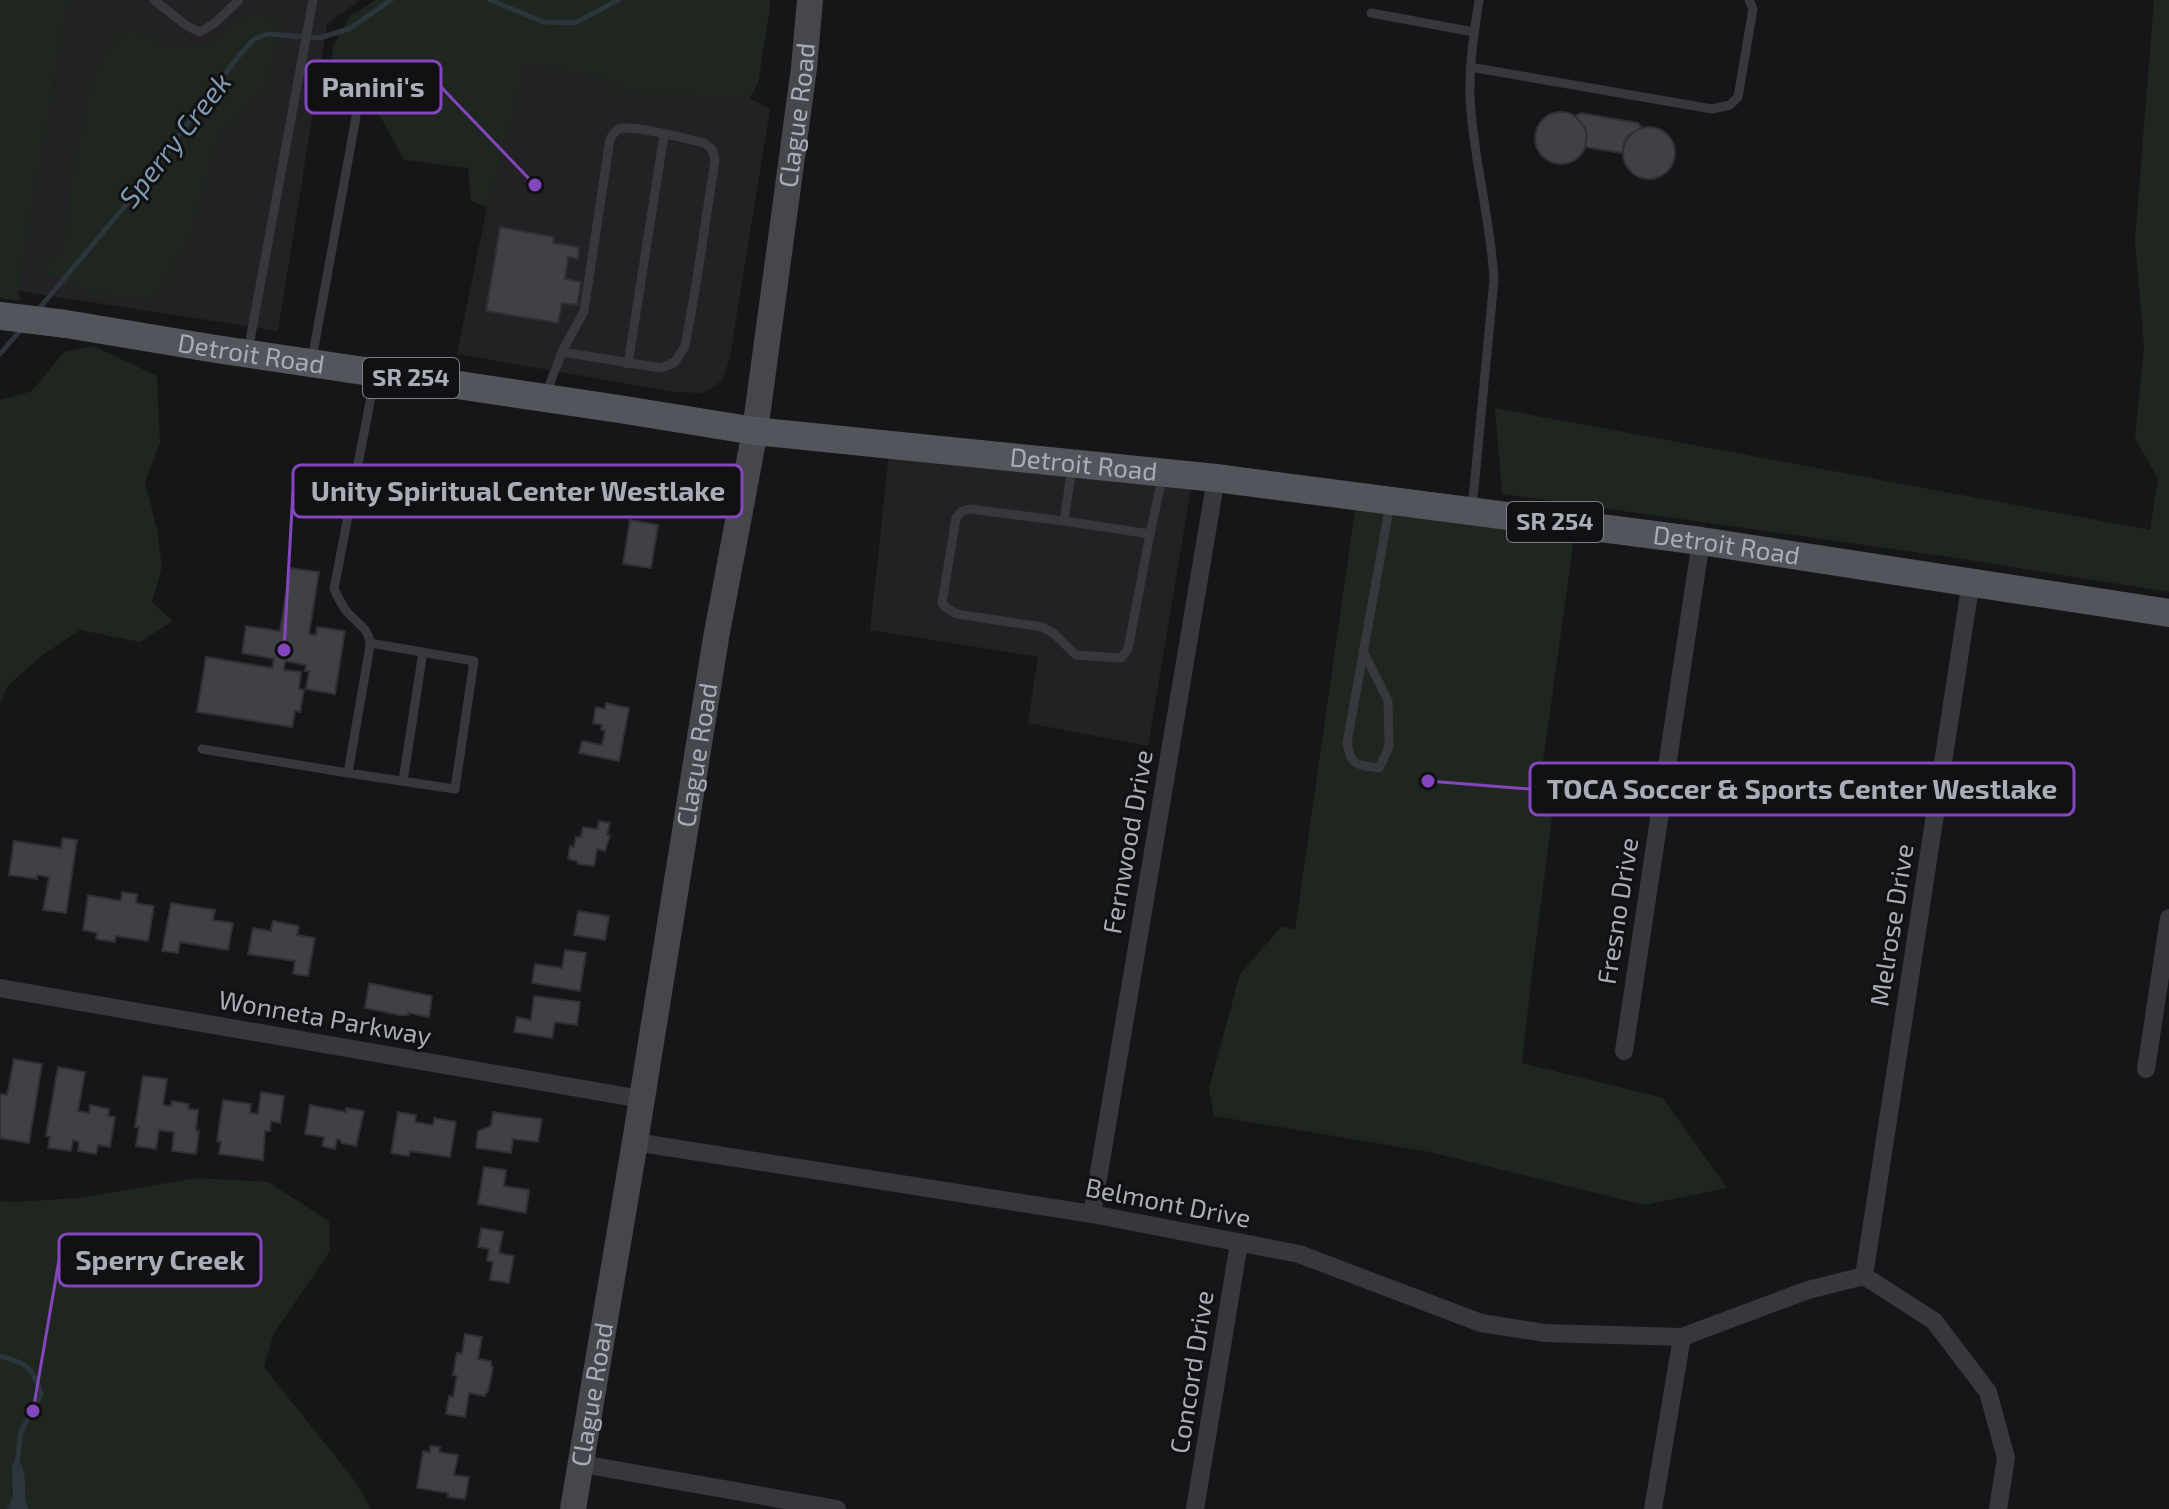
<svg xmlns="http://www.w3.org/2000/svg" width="2169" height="1509" font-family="'Exo 2',sans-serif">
	<rect width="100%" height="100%" fill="#161618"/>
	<g fill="#222225">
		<polygon points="69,0 360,0 327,24 278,331 18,291"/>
		<polygon points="523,63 609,79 625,93 750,98 770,109 730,357 723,379 711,389 701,393 675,392 457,354 487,207 518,99"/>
		<polygon points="890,445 1193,475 1148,746 1028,723 1038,657 870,630"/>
	</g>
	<g fill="#1e261f">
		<polygon points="0,0 69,0 18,291 21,301 0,298"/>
		<polygon points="376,0 770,0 770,8 758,83 750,98 625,93 609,79 523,64 518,99 487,207 471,201 468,168 404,160 380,116 360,99 330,86 333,47 350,16"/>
		<polygon points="2154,0 2169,0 2169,592 1943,556 1502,494 1495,408 2150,530 2158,479 2135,438 2144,346 2135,240"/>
		<polygon points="245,16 280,18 268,81 218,135 192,228 154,301 91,292 40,271 63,253 69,192 89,94 106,50 126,31 141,33 171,49 215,42"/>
		<polygon points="94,346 157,376 160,442 145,483 157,530 162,567 152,602 173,621 140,642 80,630 44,654 8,685 0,703 0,400 32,391 64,352"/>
		<polygon points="1357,496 1576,525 1540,783 1556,786 1533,965 1522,1063 1663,1098 1727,1188 1645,1205 1430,1152 1214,1116 1209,1088 1240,974 1282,926 1295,930"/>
		<polygon points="196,1178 268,1182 329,1221 330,1251 273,1335 264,1367 355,1481 371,1509 0,1509 0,1201 12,1202 79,1198"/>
	</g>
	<path fill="#2c353c" d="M18,1457C30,1478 21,1490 29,1509H7L13,1497L12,1465Z"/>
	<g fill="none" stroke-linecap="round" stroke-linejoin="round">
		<g stroke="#2c353c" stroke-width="5">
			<polyline points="490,0 544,22 575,23 618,0"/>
			<polyline points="37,311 135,194 237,58 254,39 268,34 319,38 349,29 391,0"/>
			<polyline points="0,354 23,327"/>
			<path d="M0,1356C26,1363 33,1367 41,1394L21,1432L17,1463"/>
		</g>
	</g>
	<g fill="#404145" stroke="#303034" stroke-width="2">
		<circle cx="1561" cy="138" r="26"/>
		<polygon points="1581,113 1638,123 1642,128 1629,135 1624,143 1622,153 1585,147 1587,135 1585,127 1575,116"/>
		<circle cx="1649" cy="153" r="26"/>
		<polygon points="500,227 554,237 553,243 579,247 578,259 568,257 565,279 581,282 577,305 562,303 558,323 486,311"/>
		<polygon points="630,520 658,525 651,568 623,564"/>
		<polygon points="290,568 319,572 309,634 316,635 317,627 345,631 335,694 306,689 309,671 305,671 306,665 285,661 284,670 301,672 299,689 304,690 300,712 295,711 292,727 197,712 206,657 272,668 274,659 242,653 246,626 280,631"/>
		<polygon points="606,703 629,708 619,761 579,753 582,741 602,745 605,731 601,730 602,725 593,723 596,707 605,709"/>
		<polygon points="599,821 610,823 607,835 610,835 605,851 597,849 594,866 578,864 577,861 568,859 570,846 574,847 576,837 581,837 583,827 597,829"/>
		<polygon points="63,838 77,840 66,913 43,910 49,877 37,875 37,879 9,875 14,841 61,848"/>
		<polygon points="122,892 137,894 136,903 154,906 148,941 116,936 115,942 96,939 97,933 83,930 88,895 121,901"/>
		<polygon points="171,903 215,910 213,920 233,923 228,950 180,942 178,953 162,951"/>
		<polygon points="578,911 609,916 605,940 574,935"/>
		<polygon points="273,921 299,926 297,935 315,938 308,976 293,974 295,961 248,954 253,928 271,931"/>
		<polygon points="565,950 586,953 580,991 532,983 535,964 562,968"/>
		<polygon points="369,983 432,996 429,1017 408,1013 408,1015 399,1015 365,1008"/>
		<polygon points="534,996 580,1002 577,1025 555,1022 552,1038 514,1032 517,1017 531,1020"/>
		<polygon points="14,1059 42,1064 29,1143 0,1138 0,1094 7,1095"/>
		<polygon points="58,1067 85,1072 78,1111 89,1113 90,1105 109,1109 108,1116 115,1117 110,1147 98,1145 96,1154 78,1151 79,1142 73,1140 71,1151 48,1148 50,1137 46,1136"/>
		<polygon points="143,1076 167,1079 163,1105 171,1106 172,1101 189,1104 188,1109 198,1110 196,1130 199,1131 196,1154 172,1151 174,1132 159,1130 156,1149 136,1146 139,1127 135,1127"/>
		<polygon points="261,1092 284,1096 280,1123 271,1121 270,1131 265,1131 263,1160 219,1154 221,1142 217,1141 223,1100 251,1104 250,1113 258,1114"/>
		<polygon points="310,1105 346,1112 346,1108 364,1111 356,1146 341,1143 341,1140 337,1139 335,1149 322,1146 324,1137 305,1134"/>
		<polygon points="398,1112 416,1115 415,1122 433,1125 434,1118 456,1122 450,1157 410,1151 409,1156 391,1153"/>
		<polygon points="493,1112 542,1119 538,1142 513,1139 511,1153 476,1148 478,1131 491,1126"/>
		<polygon points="484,1167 506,1170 504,1186 529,1190 526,1213 478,1204"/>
		<polygon points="481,1228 503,1232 499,1253 514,1256 509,1283 490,1280 493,1262 487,1261 489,1249 478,1247"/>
		<polygon points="465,1334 482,1337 478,1359 491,1361 491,1366 493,1367 488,1392 486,1392 485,1396 469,1393 465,1417 446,1414 449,1396 453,1397 457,1376 453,1375 457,1353 462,1354"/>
		<polygon points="430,1446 440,1447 439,1452 458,1455 454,1475 469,1477 465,1499 448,1497 448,1493 417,1488 423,1451 430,1453"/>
	</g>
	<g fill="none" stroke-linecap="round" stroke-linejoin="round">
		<g stroke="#37383d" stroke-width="9">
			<polyline points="154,0 187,26 200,32 215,23 239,0"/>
			<polyline points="1371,13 1474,32"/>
			<polyline points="1470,67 1712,109 1730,105 1738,97 1753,9 1749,0"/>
			<polyline points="248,351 313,0"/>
			<polyline points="312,359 356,117"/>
			<polyline points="628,364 664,135"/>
			<path d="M545,396L562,352L661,368L675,362L685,346L695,291L715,160L712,149L704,143C687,139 632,124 619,129C614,131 613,135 610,139L584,311L562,352"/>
			<polyline points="1072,467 1064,521 1150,534 1162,478"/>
			<path d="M1472,509L1494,280C1491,219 1473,159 1470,98C1469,64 1474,33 1479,0"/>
			<polyline points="1064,521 970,509 962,511 956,518 942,603 945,607 957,614 1042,627 1053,633 1076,655 1121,658 1128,649 1150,534"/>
			<path d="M370,643L474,661L455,789L348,773L370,646C370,629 359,625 348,613C342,606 338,597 334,589L375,376"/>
			<path d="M1363,651L1388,701L1389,747L1379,768C1357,765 1351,766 1347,743L1390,504"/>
			<polyline points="202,749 348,773"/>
			<polyline points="403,781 423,652"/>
		</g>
		<g stroke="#37383d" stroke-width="18">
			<polyline points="0,988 641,1099"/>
			<polyline points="1624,1051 1701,541"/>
			<polyline points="2146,1069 2169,918"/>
			<polyline points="635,1142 1092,1214 1299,1254 1481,1323 1545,1333 1682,1337 1808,1290 1864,1276"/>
			<polyline points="1092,1214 1216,478"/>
			<polyline points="1864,1276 1971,581"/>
			<polyline points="1864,1276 1934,1321 1988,1392 2006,1458 1998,1509"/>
			<polyline points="582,1464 837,1509"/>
			<polyline points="1195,1509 1239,1243"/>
			<polyline points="1653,1509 1682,1337"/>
		</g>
		<path stroke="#45474d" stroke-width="26" id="s1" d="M573,1509L635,1142L716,638L755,431L804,68L810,0"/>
		<path stroke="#53555c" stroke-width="28" id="s2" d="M0,316L66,324L216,349L619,409L755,431L1216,478L1701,541L2169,613"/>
	</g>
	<g text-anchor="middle" stroke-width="6" stroke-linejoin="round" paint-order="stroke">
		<g fill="#111113" stroke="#7b7e86" stroke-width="2">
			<rect x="363" y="358" width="96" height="40" rx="6"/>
			<rect x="1507" y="502" width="96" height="40" rx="6"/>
		</g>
		<g font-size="24" font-weight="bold" fill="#a8adb8">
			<text x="411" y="386">SR 254</text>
			<text x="1555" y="530">SR 254</text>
		</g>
		<g font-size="26" fill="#a8adb8" stroke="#111113">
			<text dy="9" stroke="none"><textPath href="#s1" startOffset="1412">Clague Road</textPath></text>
			<text dy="9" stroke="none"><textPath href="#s2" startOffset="254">Detroit Road</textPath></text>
			<text dy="9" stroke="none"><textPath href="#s2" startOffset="1094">Detroit Road</textPath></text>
			<text dy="9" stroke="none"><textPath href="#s2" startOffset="1742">Detroit Road</textPath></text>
			<text dy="9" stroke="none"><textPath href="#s1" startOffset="764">Clague Road</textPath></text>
			<text transform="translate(1128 842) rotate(-80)" y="9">Fernwood Drive</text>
			<text transform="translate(1618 911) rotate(-81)" y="9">Fresno Drive</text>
			<text transform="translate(1892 925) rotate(-81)" y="9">Melrose Drive</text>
			<text transform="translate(325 1018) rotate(10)" y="9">Wonneta Parkway</text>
			<text transform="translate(1168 1203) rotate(11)" y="9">Belmont Drive</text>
			<text transform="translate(1192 1372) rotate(-81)" y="9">Concord Drive</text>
			<text dy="9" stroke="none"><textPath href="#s1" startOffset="116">Clague Road</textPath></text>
		</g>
		<g font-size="28" font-style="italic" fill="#7f9bb3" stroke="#111113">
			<text transform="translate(175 140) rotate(-52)" y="10">Sperry Creek</text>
		</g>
	</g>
	<path fill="none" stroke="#8446be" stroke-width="3" d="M535 185L441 87M284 650L293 491M1428 781L1530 789M33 1411L59 1260"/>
	<g fill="#8446be" stroke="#111113" stroke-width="3">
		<circle cx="535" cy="185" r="8"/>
		<circle cx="284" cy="650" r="8"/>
		<circle cx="1428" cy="781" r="8"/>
		<circle cx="33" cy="1411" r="8"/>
	</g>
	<g fill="#111113" stroke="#8446be" stroke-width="3">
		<rect x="306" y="61" width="135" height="52" rx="8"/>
		<rect x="293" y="465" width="449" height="52" rx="8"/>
		<rect x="1530" y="763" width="544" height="52" rx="8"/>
		<rect x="59" y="1234" width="202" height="52" rx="8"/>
	</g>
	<g font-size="28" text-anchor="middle" font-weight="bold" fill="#a8adb8">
		<text x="373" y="97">Panini's</text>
		<text x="518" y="501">Unity Spiritual Center Westlake</text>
		<text x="1802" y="799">TOCA Soccer &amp; Sports Center Westlake</text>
		<text x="160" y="1270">Sperry Creek</text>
	</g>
</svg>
